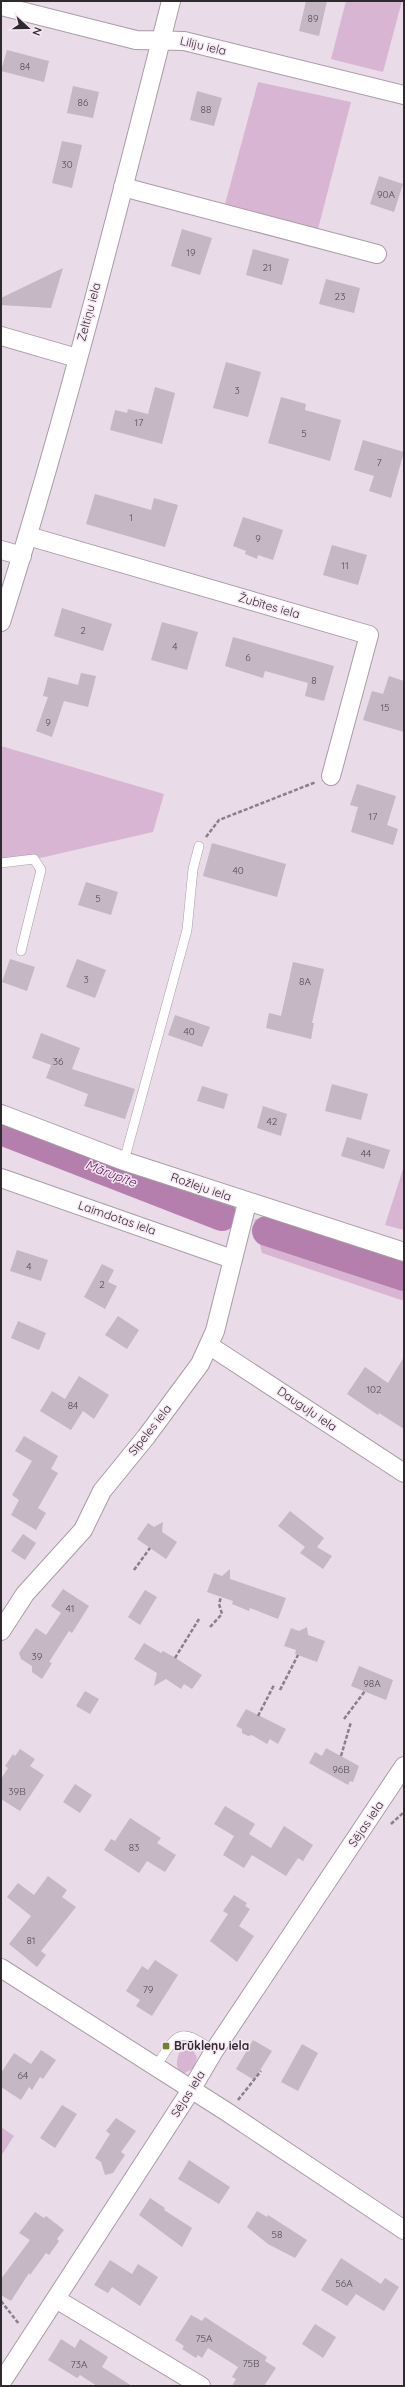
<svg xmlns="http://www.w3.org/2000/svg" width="405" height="2387" font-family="Quicksand,sans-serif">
	<rect width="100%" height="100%" fill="#e9dbe7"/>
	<g fill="#d8b6d3">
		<polygon points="346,1 402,1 383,72 331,59"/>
		<polygon points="258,82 351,102 318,229 225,204"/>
		<polygon points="1,746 164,794 153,832 1,867"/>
		<polygon points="404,1166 404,1230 385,1225"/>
		<polygon points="264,1216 404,1263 404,1301 262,1253 254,1220"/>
		<path d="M187,2050L193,2051L197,2057L194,2068L183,2074C175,2067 176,2063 179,2053Z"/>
		<polygon points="1,2127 14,2136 1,2156"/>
	</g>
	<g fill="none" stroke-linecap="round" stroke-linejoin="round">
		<g stroke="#b47fad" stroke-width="30">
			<polyline points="1,1130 222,1216"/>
			<polyline points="267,1231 404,1276"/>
		</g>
	</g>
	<g fill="#c5b7c3">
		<polygon points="306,1 327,1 319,36 299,31"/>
		<polygon points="7,50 49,61 44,82 1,71"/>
		<polygon points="73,86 99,92 93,118 67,113"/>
		<polygon points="197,91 222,98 214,126 190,120"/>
		<polygon points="62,141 82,145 72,188 52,183"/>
		<polygon points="379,176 403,184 394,212 370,204"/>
		<polygon points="182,229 212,238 200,275 171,266"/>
		<polygon points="253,249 289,259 282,285 246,275"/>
		<polygon points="63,268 51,308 1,305 1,298"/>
		<polygon points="326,279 360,288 354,313 319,304"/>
		<polygon points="226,362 261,372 248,417 213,408"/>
		<polygon points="155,387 175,393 162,444 110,430 115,410 127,413 128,409 148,414"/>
		<polygon points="281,397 306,404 305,410 341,420 330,461 268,443"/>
		<polygon points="363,440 404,452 391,498 369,491 374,476 354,470"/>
		<polygon points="95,494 151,510 154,498 178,505 165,547 86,524"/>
		<polygon points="243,517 283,530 273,560 258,555 257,559 245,554 246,551 233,546"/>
		<polygon points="332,545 367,555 358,585 323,575"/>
		<polygon points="62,608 112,624 103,651 54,636"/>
		<polygon points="162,622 198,632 187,670 151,660"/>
		<polygon points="233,637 334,666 324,701 305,696 308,683 265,671 263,678 225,666"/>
		<polygon points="81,673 96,676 88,707 64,701 52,737 36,731 48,697 43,696 48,677 78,685"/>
		<polygon points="389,676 404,681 404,732 363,720 372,691 383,694"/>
		<polygon points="357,784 396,796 387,825 398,829 393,845 351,832 358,807 350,805"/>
		<polygon points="212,843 286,864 277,897 203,876"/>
		<polygon points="86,882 118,892 111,915 78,905"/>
		<polygon points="10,959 35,967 27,991 2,982"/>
		<polygon points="77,959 106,970 95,998 66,987"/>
		<polygon points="293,962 324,969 312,1023 314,1023 311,1039 266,1028 269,1013 281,1016"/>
		<polygon points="175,1015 210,1027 202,1047 168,1035"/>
		<polygon points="41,1033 80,1048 72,1069 135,1089 125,1119 84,1106 88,1094 46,1078 51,1065 32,1058"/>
		<polygon points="332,1084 368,1094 361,1120 325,1111"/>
		<polygon points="202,1086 228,1094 224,1109 197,1101"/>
		<polygon points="263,1106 287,1114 281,1136 257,1128"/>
		<polygon points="347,1137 390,1150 384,1169 341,1156"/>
		<polygon points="17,1250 48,1260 41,1281 10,1271"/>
		<polygon points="102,1264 114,1270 108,1282 117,1286 105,1309 84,1297"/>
		<polygon points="118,1316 139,1330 127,1349 105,1335"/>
		<polygon points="18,1321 46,1333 39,1350 11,1338"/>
		<polygon points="404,1357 404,1429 379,1413 378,1415 347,1394 365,1367 388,1383"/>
		<polygon points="79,1376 109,1395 94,1419 83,1411 71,1430 40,1411 52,1391 65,1399"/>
		<polygon points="24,1436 58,1456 51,1469 58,1473 38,1508 46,1513 36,1530 11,1515 19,1500 12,1495 32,1461 15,1451"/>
		<polygon points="290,1511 324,1538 317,1547 332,1556 323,1569 300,1553 305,1547 278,1526"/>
		<polygon points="163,1522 162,1532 177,1542 166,1559 137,1539 148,1523 154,1527"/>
		<polygon points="23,1534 36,1543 25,1560 11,1551"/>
		<polygon points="230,1569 230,1579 286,1598 278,1619 250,1608 249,1611 232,1604 233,1601 207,1592 214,1573 222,1576"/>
		<polygon points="63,1589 89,1606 72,1633 69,1631 49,1662 52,1663 42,1679 32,1672 32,1666 21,1659 19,1653 36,1628 46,1635 61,1613 51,1606"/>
		<polygon points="145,1590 157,1597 140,1625 128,1617"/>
		<polygon points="307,1627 308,1635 325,1641 317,1662 295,1654 296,1650 284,1646 291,1628 299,1631"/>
		<polygon points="144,1643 161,1653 163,1651 174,1657 202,1675 192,1689 184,1684 181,1689 166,1679 154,1686 157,1673 134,1659"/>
		<polygon points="359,1666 393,1680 386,1700 351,1686"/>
		<polygon points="85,1691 99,1699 90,1714 76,1706"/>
		<polygon points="246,1709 286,1729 278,1744 270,1739 267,1744 252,1735 248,1736 242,1733 242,1729 236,1726"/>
		<polygon points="326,1748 359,1766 353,1782 350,1781 348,1785 309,1763 315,1752 322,1756"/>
		<polygon points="20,1749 35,1759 30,1766 44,1775 20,1811 1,1799 1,1779 8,1768 5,1766 13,1754 15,1756"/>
		<polygon points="75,1784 92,1795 80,1813 63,1802"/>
		<polygon points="225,1806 255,1824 249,1834 271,1848 284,1826 313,1845 303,1861 298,1858 286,1876 252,1855 244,1868 223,1855 234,1836 214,1824"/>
		<polygon points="130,1818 161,1838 157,1843 176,1855 165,1872 147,1861 139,1873 104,1850 111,1839 115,1841"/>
		<polygon points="48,1876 67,1890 62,1897 76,1907 41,1951 46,1955 37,1967 9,1944 31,1916 7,1897 18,1883 34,1895"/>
		<polygon points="234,1895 247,1903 245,1906 250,1909 239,1926 254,1936 237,1962 210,1941 228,1914 223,1911"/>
		<polygon points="155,1960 178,1975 152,2016 136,2006 140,2000 126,1991 142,1966 148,1970"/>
		<polygon points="253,2040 272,2051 254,2080 236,2069"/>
		<polygon points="302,2044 318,2053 298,2091 281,2082"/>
		<polygon points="41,2050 56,2060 43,2079 40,2077 32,2090 29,2087 21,2100 1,2087 1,2073 14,2053 31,2064"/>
		<polygon points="62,2105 77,2114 55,2148 40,2138"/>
		<polygon points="116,2118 136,2131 121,2152 125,2155 113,2173 105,2175 101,2162 95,2158 110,2134 106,2131"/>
		<polygon points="189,2160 230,2187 219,2204 178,2179"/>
		<polygon points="150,2198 165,2208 164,2210 192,2228 182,2247 139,2215"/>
		<polygon points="257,2211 267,2217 268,2215 307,2240 295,2258 268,2244 247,2227"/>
		<polygon points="35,2212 44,2218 46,2216 64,2230 57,2239 59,2241 49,2255 46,2253 30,2275 29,2273 11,2301 1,2295 1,2279 30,2240 19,2233"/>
		<polygon points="341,2258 381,2284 385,2278 399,2287 384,2311 356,2294 347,2306 321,2290"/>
		<polygon points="110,2260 132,2274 138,2264 158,2277 140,2306 112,2287 108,2293 94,2285"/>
		<polygon points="191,2315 202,2321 205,2317 267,2357 265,2361 276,2368 264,2386 232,2386 236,2379 232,2377 238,2367 208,2348 202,2358 198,2355 196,2358 182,2349 184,2346 175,2340"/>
		<polygon points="315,2324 336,2337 323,2358 302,2344"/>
		<polygon points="61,2339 75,2348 80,2339 108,2357 102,2367 132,2386 97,2386 80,2375 77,2378 48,2360"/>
	</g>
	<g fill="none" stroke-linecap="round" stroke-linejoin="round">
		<defs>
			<g id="lane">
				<polyline points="1,863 34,859 41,870 21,951"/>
				<polyline points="124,1161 187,930 193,869 199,846"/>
				<path d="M156,2066C179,2032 178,2026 214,2051"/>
			</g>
			<g id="street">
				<polyline points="1,6 136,40 184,41 404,95"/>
				<polyline points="123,187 377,254"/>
				<polyline points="1,336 77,358"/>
				<polyline points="28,536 369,635 331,776"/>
				<polyline points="1,550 22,556"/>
				<path d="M1,622C66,417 118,209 171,1"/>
				<polyline points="1,1114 124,1161 404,1252"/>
				<polyline points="1,1178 232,1259"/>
				<polyline points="210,1346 404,1473"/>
				<polyline points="1,1631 25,1594 83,1530 102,1491 146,1437 200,1364 215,1331 247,1203"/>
				<polyline points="1,1968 227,2112 404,2230"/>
				<polyline points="56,2299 201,2386"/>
				<polyline points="1,2383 191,2090 214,2051 404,1766"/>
			</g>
		</defs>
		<use href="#lane" stroke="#aa9ca7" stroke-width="10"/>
		<use href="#street" stroke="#aa9ca7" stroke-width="20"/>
		<g stroke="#898088" stroke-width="2.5" stroke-dasharray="4 2" stroke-linecap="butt">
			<polyline points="206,837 219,820 316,782"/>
			<polyline points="134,1570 150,1548"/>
			<polyline points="210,1627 222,1614 219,1604 221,1597"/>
			<polyline points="175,1658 199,1619"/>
			<polyline points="280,1690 298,1655"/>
			<polyline points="258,1716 274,1685"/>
			<polyline points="344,1719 365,1691"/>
			<polyline points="341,1756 351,1722"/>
			<polyline points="391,1824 404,1812"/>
			<polyline points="238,2100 261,2071"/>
			<polyline points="1,2301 19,2324"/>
		</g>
		<use href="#lane" stroke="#fff" stroke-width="9"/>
		<use href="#street" stroke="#fff" stroke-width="18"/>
	</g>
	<rect fill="#6f8232" stroke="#f7e8f4" stroke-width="1.5" x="162" y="2042" width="8" height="8" rx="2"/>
	<g text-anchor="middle" stroke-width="3" stroke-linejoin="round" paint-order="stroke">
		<g font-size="10" fill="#544d53">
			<text x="313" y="22">89</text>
			<text x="25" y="70">84</text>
			<text x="83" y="106">86</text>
			<text x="206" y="113">88</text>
			<text x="67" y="168">30</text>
			<text x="386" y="198">90A</text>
			<text x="191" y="256">19</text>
			<text x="267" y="271">21</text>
			<text x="340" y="300">23</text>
			<text x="237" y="394">3</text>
			<text x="139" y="426">17</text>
			<text x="304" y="437">5</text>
			<text x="379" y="466">7</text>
			<text x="131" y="521">1</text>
			<text x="258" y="542">9</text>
			<text x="345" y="569">11</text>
			<text x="83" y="634">2</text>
			<text x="175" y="650">4</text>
			<text x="248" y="661">6</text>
			<text x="314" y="684">8</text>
			<text x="385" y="711">15</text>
			<text x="48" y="726">9</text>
			<text x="373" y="820">17</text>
			<text x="238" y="874">40</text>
			<text x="98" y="902">5</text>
			<text x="86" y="983">3</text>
			<text x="305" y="985">8A</text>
			<text x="189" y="1035">40</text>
			<text x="58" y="1065">36</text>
			<text x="272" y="1125">42</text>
			<text x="366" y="1157">44</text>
			<text x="29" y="1270">4</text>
			<text x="102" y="1288">2</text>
			<text x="374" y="1393">102</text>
			<text x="73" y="1409">84</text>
			<text x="70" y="1612">41</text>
			<text x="37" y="1660">39</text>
			<text x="372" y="1687">98A</text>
			<text x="341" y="1773">96B</text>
			<text x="17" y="1795">39B</text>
			<text x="134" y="1851">83</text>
			<text x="31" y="1944">81</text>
			<text x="148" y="1993">79</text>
			<text x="23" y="2079">64</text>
			<text x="277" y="2238">58</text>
			<text x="344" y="2287">56A</text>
			<text x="204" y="2342">75A</text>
			<text x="251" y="2367">75B</text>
			<text x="79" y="2368">73A</text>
		</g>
		<g font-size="12" fill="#2f2a2e" stroke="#f7e8f4">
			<text transform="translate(203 46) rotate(13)" y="4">Liliju iela</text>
			<text transform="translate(89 312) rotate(-75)" y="4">Zeltiņu iela</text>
			<text transform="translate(269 606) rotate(16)" y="4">Žubītes iela</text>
			<text transform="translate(201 1187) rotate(19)" y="4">Rožleju iela</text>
			<text transform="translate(117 1218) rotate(19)" y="4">Laimdotas iela</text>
			<text transform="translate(307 1409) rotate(34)" y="4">Dauguļu iela</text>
			<text transform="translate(150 1430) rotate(-52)" y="4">Sīpeles iela</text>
			<text transform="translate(366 1824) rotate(-56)" y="4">Sējas iela</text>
			<text transform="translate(188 2094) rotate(-58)" y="4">Sējas iela</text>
		</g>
		<g font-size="12" font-weight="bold" fill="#2f2a2e" stroke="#f7e8f4" text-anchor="start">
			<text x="174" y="2050">Brūkleņu iela</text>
		</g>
		<g font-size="13" font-style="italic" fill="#5d1d58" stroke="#f7e8f4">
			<text transform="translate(111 1173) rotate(21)" y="5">Mārupīte</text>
		</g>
	</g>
	<rect width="405" height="2387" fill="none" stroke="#2f2a2e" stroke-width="4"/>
	<g transform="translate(28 28) rotate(111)" stroke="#f7e8f4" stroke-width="3" paint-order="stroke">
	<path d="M0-3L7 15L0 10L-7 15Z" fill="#2f2a2e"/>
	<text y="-6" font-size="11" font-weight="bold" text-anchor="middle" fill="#2f2a2e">N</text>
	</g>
</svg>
